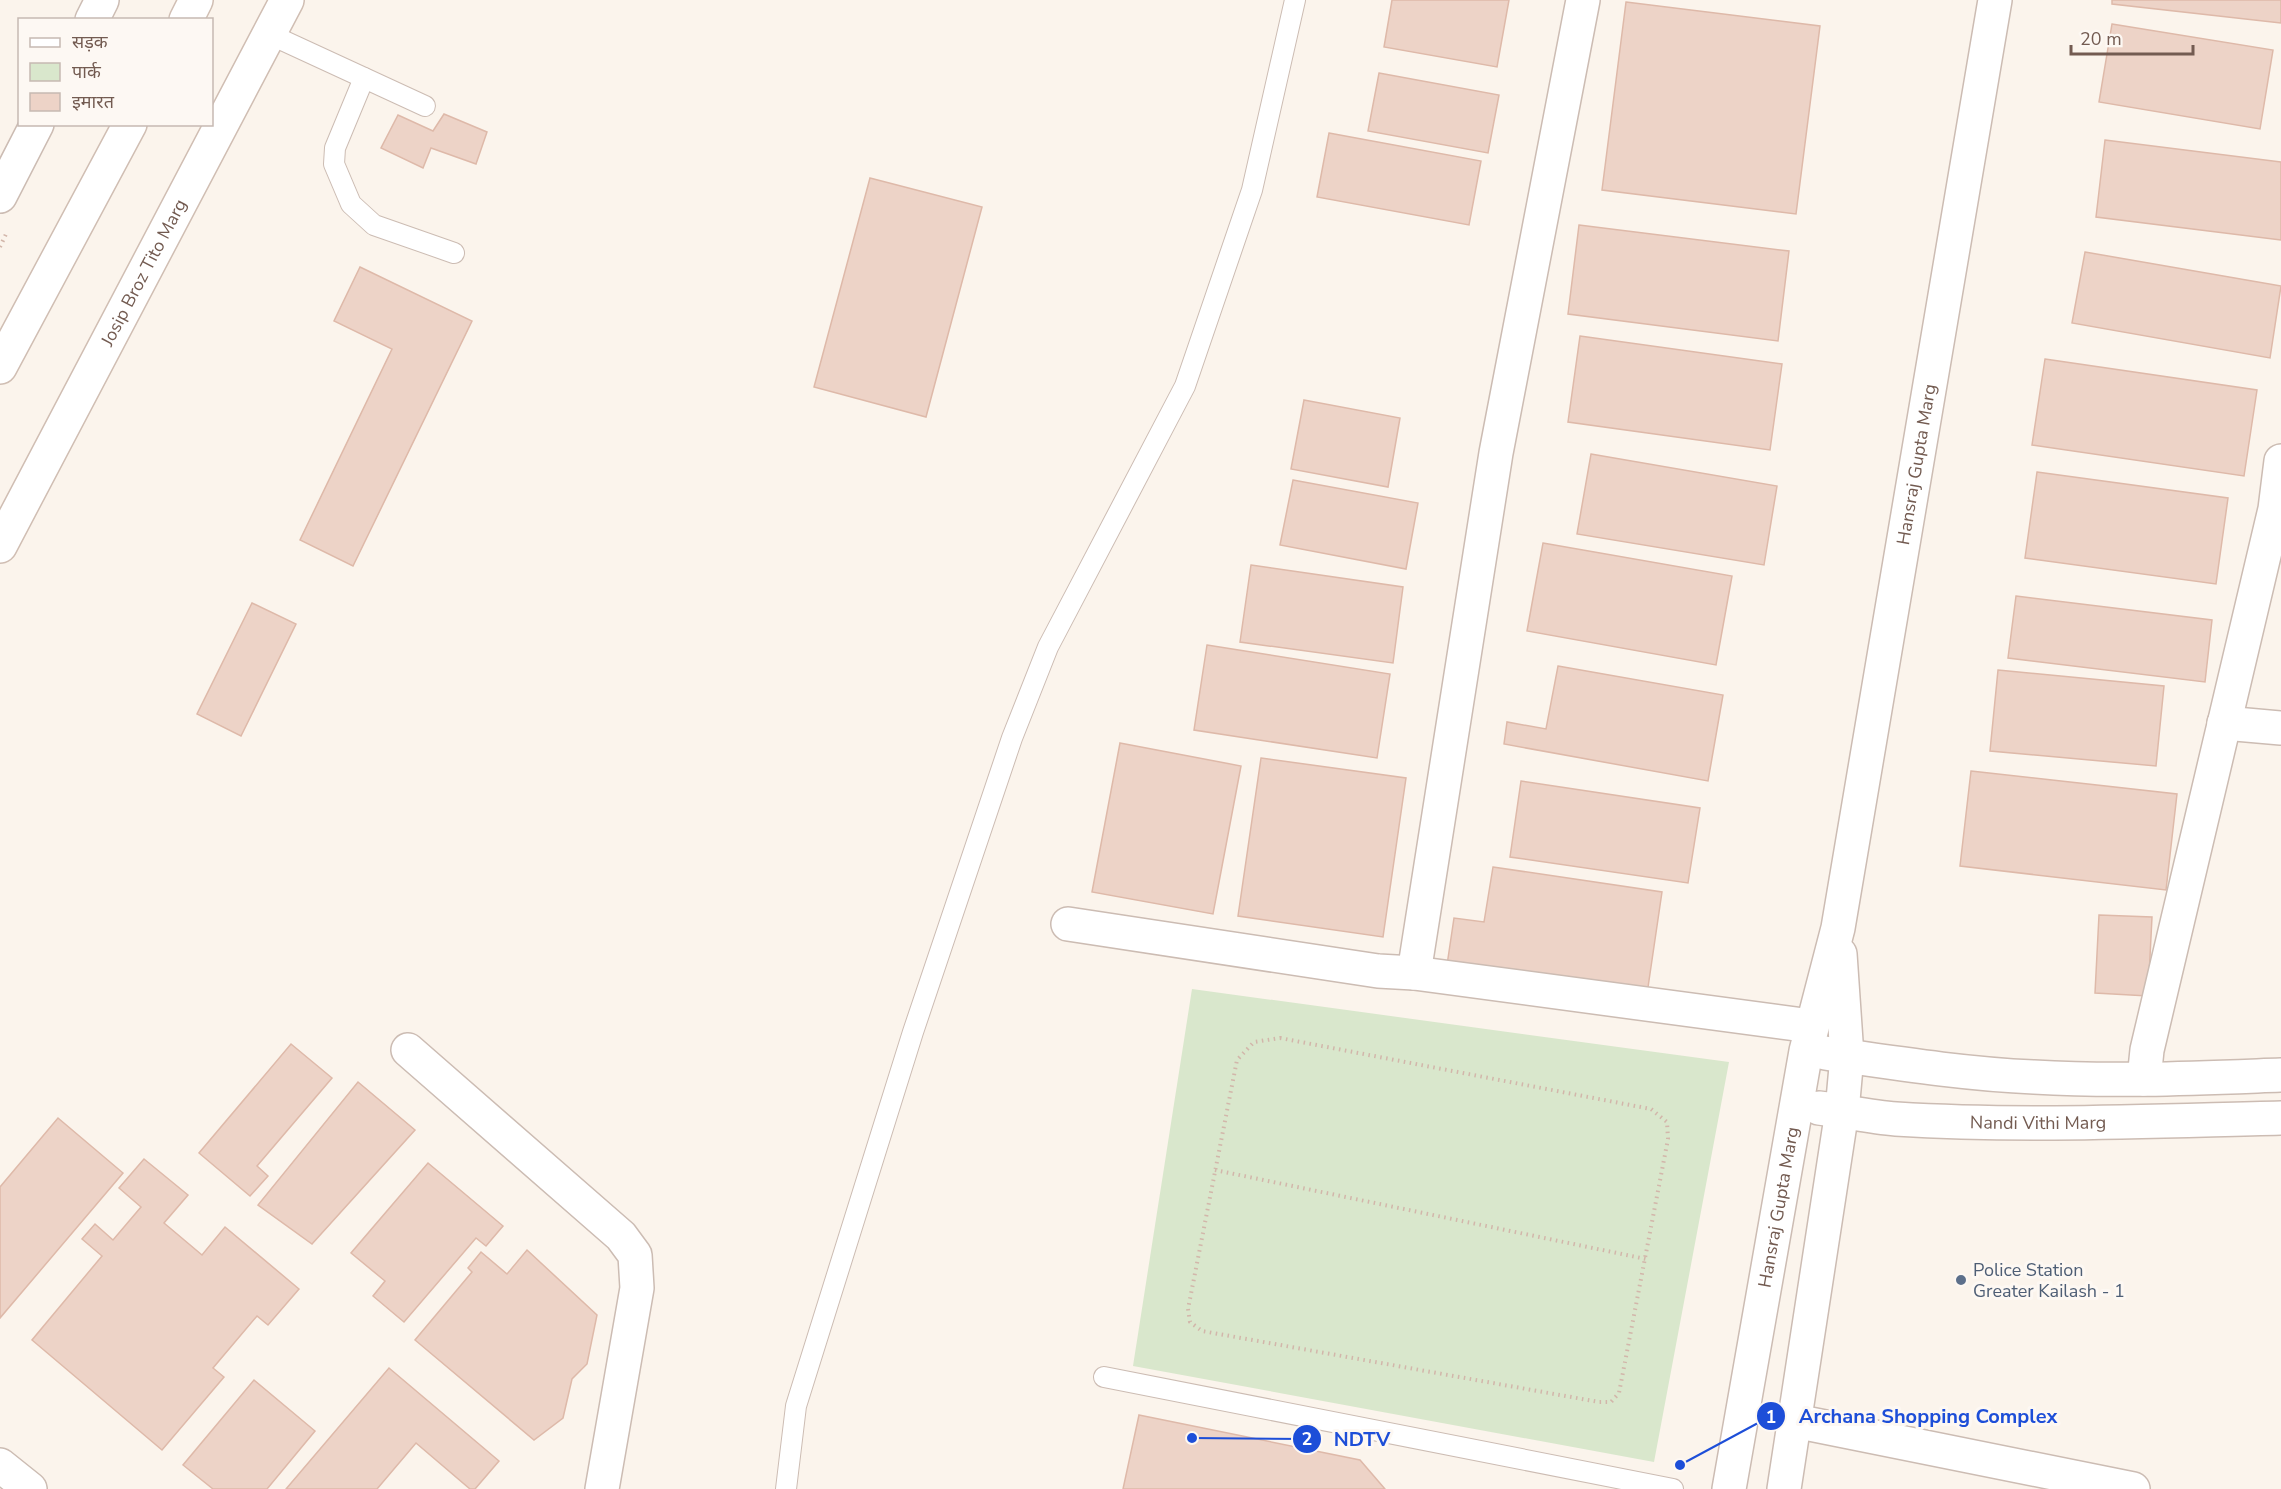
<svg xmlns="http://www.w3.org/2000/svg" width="2281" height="1489" font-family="'Nunito Sans','Noto Sans Devanagari',sans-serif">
	<rect width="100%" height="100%" fill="#fbf4ec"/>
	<polygon fill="#d9e7cc" points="1192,989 1729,1062 1654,1462 1133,1366"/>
	<g fill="#edd3c7" stroke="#deb9a9" stroke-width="1.5">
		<polygon points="1392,0 1509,0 1497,67 1384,47"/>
		<polygon points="2112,0 2281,0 2281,23 2112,4"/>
		<polygon points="1626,2 1820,26 1796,214 1602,190"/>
		<polygon points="2112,24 2273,50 2260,129 2099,102"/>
		<polygon points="1379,73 1499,95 1488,153 1368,131"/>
		<polygon points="444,114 487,132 476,164 431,148 423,168 381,148 398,115 433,131"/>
		<polygon points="1329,133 1481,161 1469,225 1317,197"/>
		<polygon points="2105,140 2281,162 2281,240 2096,217"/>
		<polygon points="870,178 982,207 926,417 814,387"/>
		<polygon points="1579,225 1789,251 1778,341 1568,314"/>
		<polygon points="2085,252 2281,286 2270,358 2072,323"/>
		<polygon points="360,267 472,321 353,566 300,540 392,349 334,321"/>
		<polygon points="1580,336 1782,364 1770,450 1568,422"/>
		<polygon points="2045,359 2257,390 2244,476 2032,445"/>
		<polygon points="1304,400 1400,418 1388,487 1291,469"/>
		<polygon points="1591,454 1777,486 1764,565 1577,534"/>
		<polygon points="2037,472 2228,498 2216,584 2025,558"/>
		<polygon points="1293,480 1418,503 1406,569 1280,545"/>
		<polygon points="1543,543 1732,576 1716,665 1527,631"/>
		<polygon points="1251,565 1403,587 1393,663 1240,642"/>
		<polygon points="2016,596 2212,620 2205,682 2008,658"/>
		<polygon points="252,603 296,624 241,736 197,714"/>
		<polygon points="1207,645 1390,674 1377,758 1194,730"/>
		<polygon points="1558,666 1723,695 1708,781 1504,744 1507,722 1546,729"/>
		<polygon points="1998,670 2164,686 2156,766 1990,751"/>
		<polygon points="1120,743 1241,766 1213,914 1092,892"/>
		<polygon points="1261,758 1406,778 1383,937 1238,916"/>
		<polygon points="1971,771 2177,794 2166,890 1960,866"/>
		<polygon points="1521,781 1700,808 1688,883 1510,857"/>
		<polygon points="1493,867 1662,892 1647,994 1447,965 1454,918 1484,922"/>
		<polygon points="2099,915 2152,917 2148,996 2095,993"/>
		<polygon points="291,1044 332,1078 257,1166 268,1176 250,1196 199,1153"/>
		<polygon points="358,1082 415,1130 312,1244 258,1205"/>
		<polygon points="58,1118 123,1173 0,1318 0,1187"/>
		<polygon points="144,1159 188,1195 164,1223 202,1255 225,1227 299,1289 268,1325 257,1316 213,1368 224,1377 162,1450 32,1340 102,1256 82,1239 95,1224 113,1240 141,1207 119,1188"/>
		<polygon points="428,1163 503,1226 486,1246 476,1238 404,1322 373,1296 385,1281 351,1253"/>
		<polygon points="527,1250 597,1315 587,1364 572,1379 563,1418 534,1440 415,1340 472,1272 468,1268 481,1252 507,1274"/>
		<polygon points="389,1368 499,1461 475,1489 470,1489 416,1443 377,1489 286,1489"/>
		<polygon points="254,1380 315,1431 267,1489 213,1489 183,1465"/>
		<polygon points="1139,1415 1360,1460 1385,1489 1123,1489"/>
	</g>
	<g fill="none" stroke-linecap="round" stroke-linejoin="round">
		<defs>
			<g id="service">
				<polyline points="269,34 425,106"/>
				<polyline points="364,78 335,148 334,164 351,204 374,225 454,253"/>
				<polyline points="1104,1377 1673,1489"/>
				<polyline points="786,1489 796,1406 913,1032 1012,738 1048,647 1185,386 1252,190 1295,0"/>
			</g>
			<g id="minor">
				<polyline points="2224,723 2281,728"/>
				<polyline points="1068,924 1378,971 1414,973 1811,1026"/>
				<polyline points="1414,973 1496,453 1583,0"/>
				<polyline points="408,1050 621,1236 635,1255 637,1288 602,1489"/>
				<polyline points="2144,1079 2147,1050 2275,509 2281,461"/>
			</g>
			<g id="tertiary">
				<polyline points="92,20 102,0"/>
				<polyline points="0,196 37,124"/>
				<path d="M1825,1053C1895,1063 1965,1074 2034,1077C2116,1082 2199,1078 2281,1075"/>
				<path id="s1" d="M1819,1108C1844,1111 1870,1117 1896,1119C2024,1127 2153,1121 2281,1118"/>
				<polyline points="1795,1421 2133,1489"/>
				<polyline points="0,1465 30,1489"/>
				<path id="s2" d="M1729,1489L1806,1051L1838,928L1995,0"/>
				<polyline points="1784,1489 1842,1111 1847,1056 1840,954"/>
			</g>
			<g id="secondary">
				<polyline points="186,20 196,0"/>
				<polyline points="0,367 130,124"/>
				<path id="s3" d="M0,546L287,0"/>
			</g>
		</defs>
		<use href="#service" stroke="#ccbcb3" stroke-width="22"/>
		<use href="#minor" stroke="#ccbcb3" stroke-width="36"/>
		<use href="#tertiary" stroke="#ccbcb3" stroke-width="36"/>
		<use href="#secondary" stroke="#d0beb3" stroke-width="36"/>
		<g stroke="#d2b6aa" stroke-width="4" stroke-dasharray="1.5 4.5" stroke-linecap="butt">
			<polyline points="0,247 6,234"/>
			<polygon points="1280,1038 1651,1109 1667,1122 1668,1139 1619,1393 1611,1402 1599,1402 1202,1331 1190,1322 1188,1309 1237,1060 1254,1042"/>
			<polyline points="1215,1170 1646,1259"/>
		</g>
		<use href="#service" stroke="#fff" stroke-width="20"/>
		<use href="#minor" stroke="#fff" stroke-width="33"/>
		<use href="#tertiary" stroke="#fff" stroke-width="33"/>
		<use href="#secondary" stroke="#fff" stroke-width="33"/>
	</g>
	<circle fill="#5c6f8a" stroke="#fdf8f3" stroke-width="2" cx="1961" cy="1280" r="6"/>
	<g text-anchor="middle" stroke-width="6" stroke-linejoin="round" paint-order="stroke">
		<g font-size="18" fill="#735b51" stroke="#fdf8f3">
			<text dy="6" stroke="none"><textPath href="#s3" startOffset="309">Josip Broz Tito Marg</textPath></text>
			<text dy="6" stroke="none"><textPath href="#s2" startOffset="1042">Hansraj Gupta Marg</textPath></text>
			<text dy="6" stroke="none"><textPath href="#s1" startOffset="220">Nandi Vithi Marg</textPath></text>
			<text dy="6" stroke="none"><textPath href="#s2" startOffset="286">Hansraj Gupta Marg</textPath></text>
		</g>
		<g font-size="18" fill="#4e5e75" stroke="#fdf8f3" text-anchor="start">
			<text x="1973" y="1276">Police Station<tspan x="1973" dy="21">Greater Kailash - 1</tspan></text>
		</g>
	</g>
	<path fill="none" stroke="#1d4ed8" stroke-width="2" d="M1680 1465L1771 1416M1192 1438L1307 1439"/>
	<g fill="#1d4ed8" stroke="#fdf8f3" stroke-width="2">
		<circle cx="1680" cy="1465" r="6"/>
		<circle cx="1192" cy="1438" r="6"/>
		<circle cx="1771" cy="1416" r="15"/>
		<circle cx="1307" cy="1439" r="15"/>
	</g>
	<g font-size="18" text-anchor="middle" font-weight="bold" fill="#fff">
		<text x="1771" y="1423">1</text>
		<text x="1307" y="1445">2</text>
	</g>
	<g font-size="20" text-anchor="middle" font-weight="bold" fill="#1d4ed8" stroke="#fdf8f3" stroke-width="6" stroke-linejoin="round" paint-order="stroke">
		<text x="1928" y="1423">Archana Shopping Complex</text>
		<text x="1362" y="1446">NDTV</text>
	</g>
	<rect x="18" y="18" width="195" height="108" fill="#fdf8f3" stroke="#c6b9b2" stroke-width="1.5"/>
	<rect x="30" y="38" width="30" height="9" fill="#ffffff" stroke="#c6b9b2" stroke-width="1.5"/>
	<text x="72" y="48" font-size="18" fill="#735b51">सड़क</text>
	<rect x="30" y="63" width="30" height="18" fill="#d9e7cc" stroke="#c6b9b2" stroke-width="1.5"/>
	<text x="72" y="78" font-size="18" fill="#735b51">पार्क</text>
	<rect x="30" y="93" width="30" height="18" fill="#edd3c7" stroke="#c6b9b2" stroke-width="1.5"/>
	<text x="72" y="108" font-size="18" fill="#735b51">इमारत</text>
	<path d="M2071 45v9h122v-9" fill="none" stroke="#735b51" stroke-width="3"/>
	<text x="2080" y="45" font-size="18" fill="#735b51" stroke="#fdf8f3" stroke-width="4.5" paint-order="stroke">20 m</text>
</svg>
